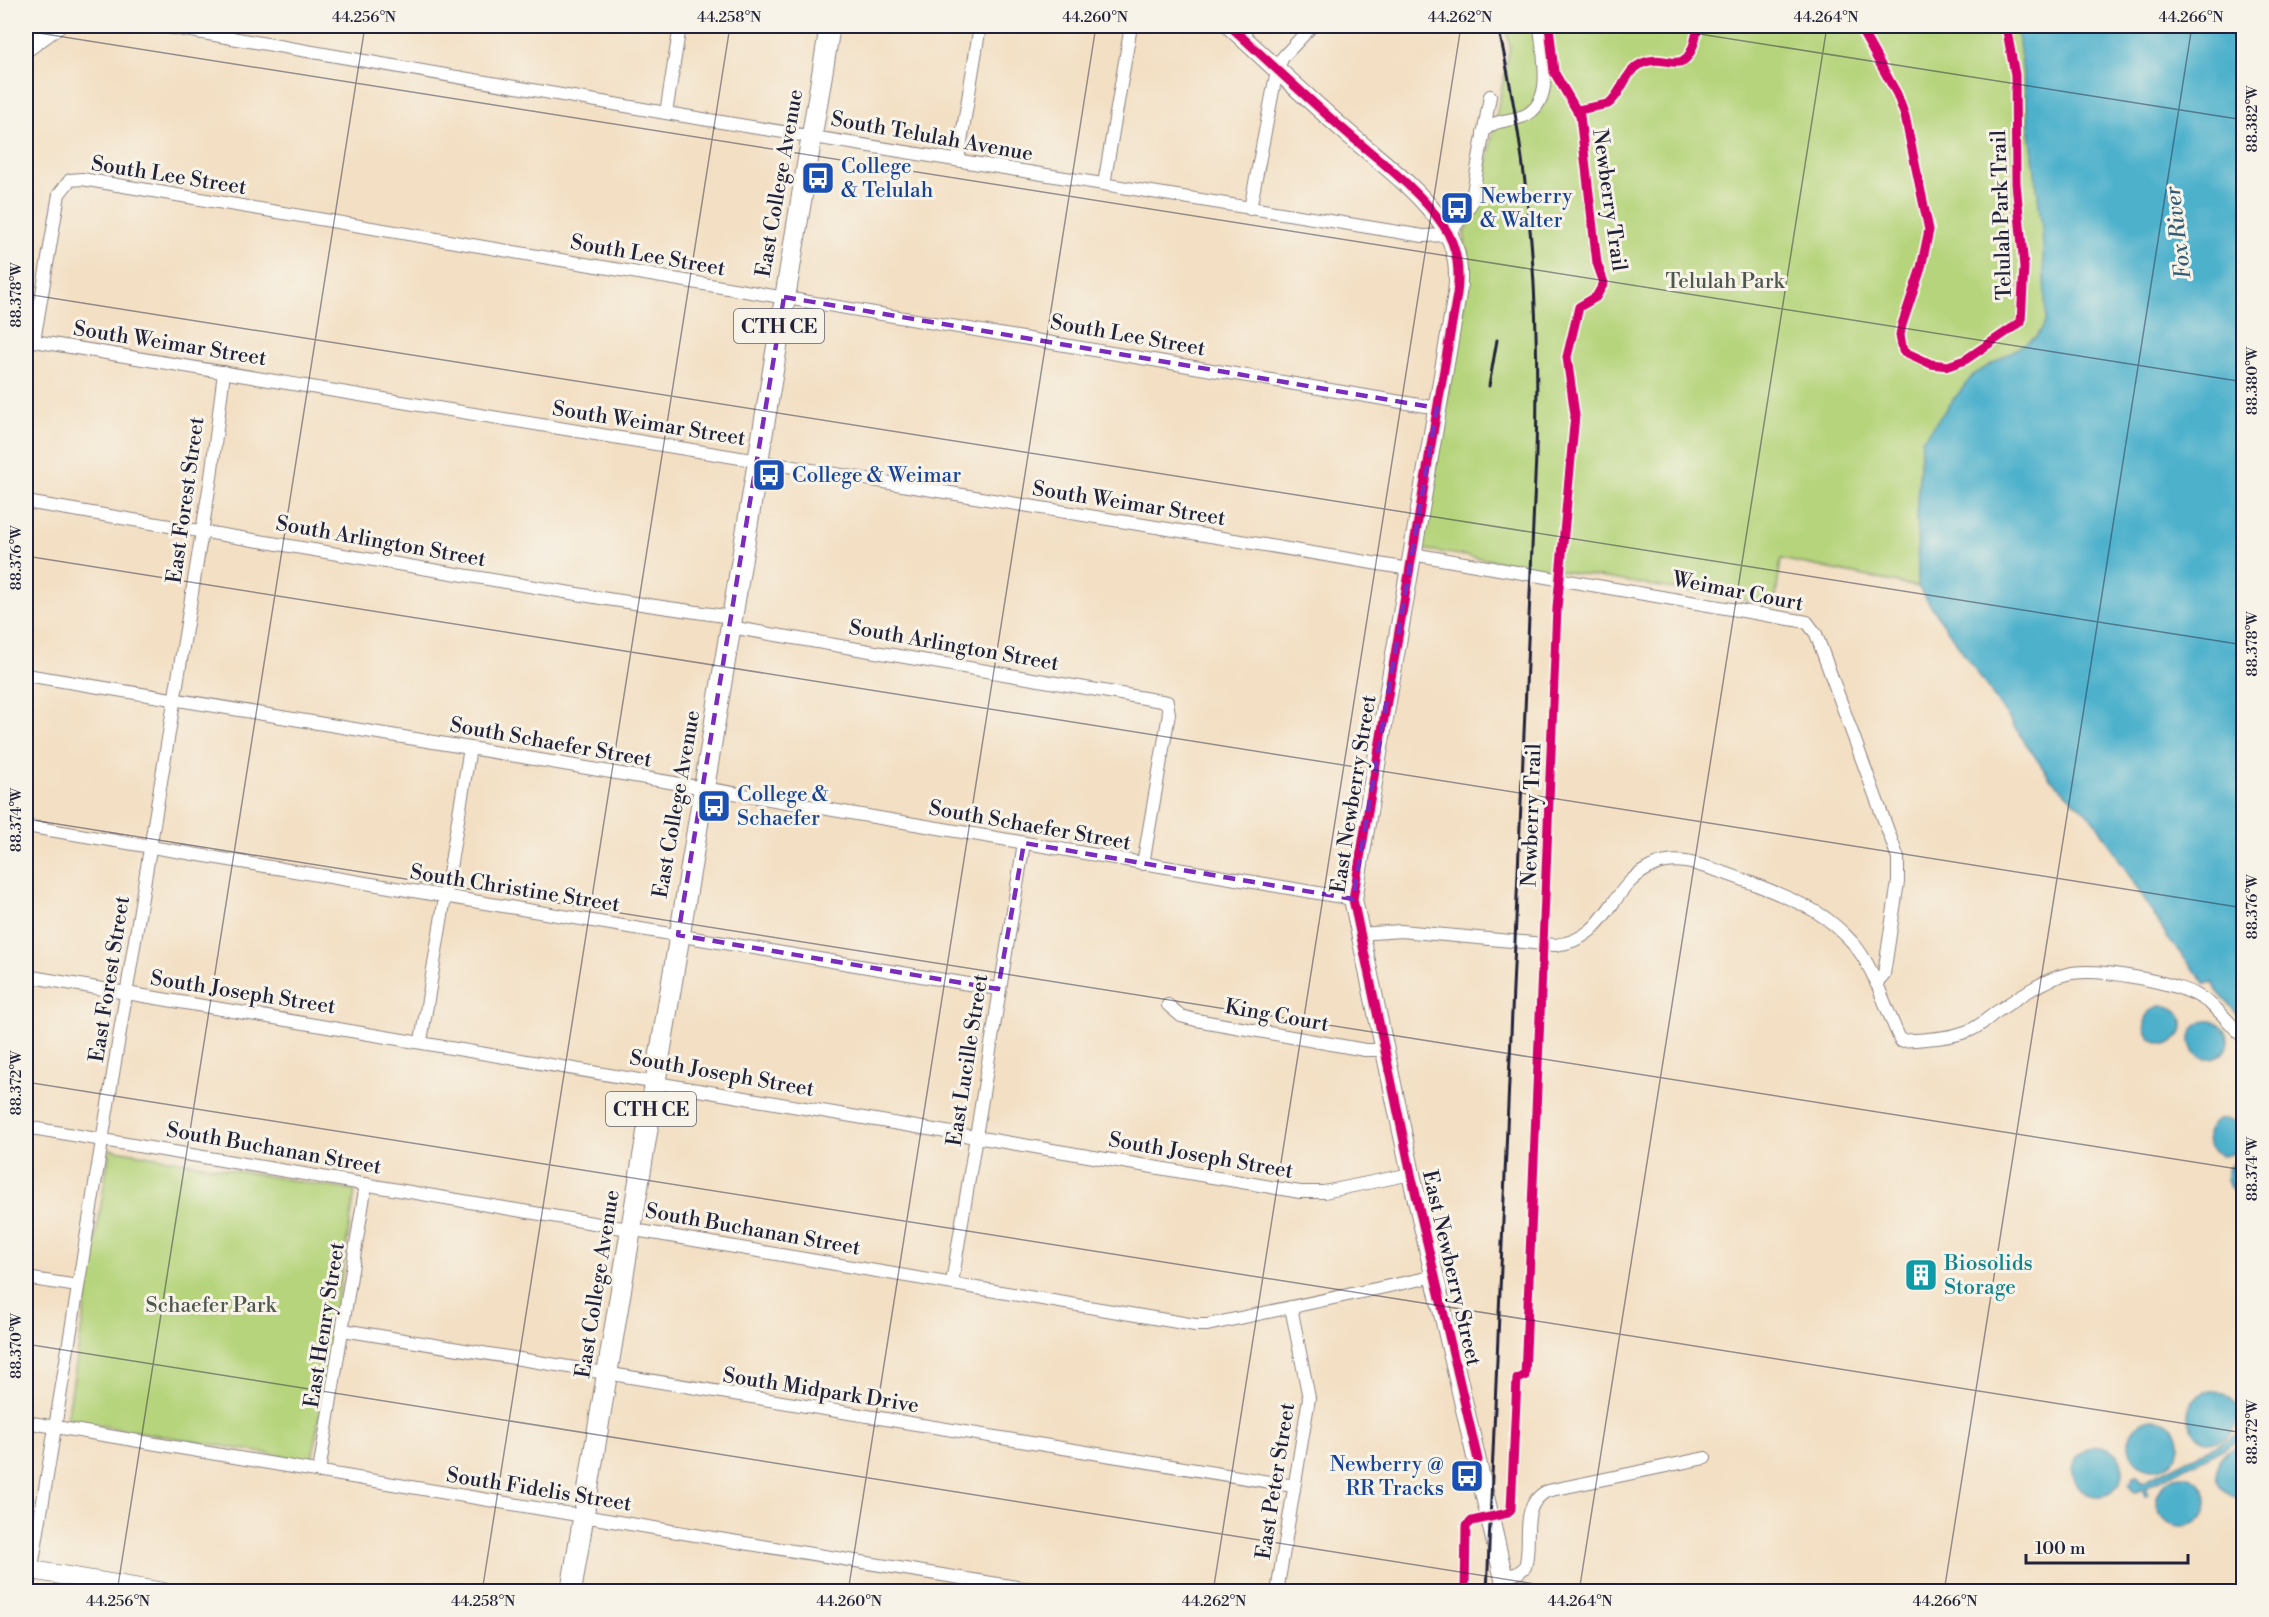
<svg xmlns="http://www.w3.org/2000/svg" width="2269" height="1617" font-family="'Libre Bodoni',serif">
	<rect width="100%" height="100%" fill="#f7f3e8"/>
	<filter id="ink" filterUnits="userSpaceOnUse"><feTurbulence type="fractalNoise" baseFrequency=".0167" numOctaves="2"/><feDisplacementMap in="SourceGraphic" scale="12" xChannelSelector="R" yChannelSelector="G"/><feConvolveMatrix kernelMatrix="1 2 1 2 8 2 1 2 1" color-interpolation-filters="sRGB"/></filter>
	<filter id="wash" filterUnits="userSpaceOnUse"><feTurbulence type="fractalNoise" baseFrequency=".008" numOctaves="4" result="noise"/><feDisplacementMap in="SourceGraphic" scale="24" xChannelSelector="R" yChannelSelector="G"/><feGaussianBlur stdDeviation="1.35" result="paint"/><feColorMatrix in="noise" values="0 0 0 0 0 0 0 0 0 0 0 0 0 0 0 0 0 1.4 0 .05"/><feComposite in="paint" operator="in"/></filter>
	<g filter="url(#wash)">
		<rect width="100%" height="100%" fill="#f3dfc3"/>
		<g fill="#b6d47b" stroke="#6c7b5b" stroke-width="1.5">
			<polygon points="1505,26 2017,26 2042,228 2046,318 2043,328 2036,337 2014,351 1922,440 1917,502 1918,587 1781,559 1775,605 1421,549 1470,269 1464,234 1477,212 1510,47"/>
			<polygon points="110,1149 355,1191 312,1461 67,1420"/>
		</g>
		<g fill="#4db1cc" stroke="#386a84" stroke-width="1.5">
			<polygon points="2017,26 2243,26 2243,1020 2218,992 2212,982 2206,984 2170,941 2096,822 2049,777 1918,587 1917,502 1922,440 1973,375 2036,337 2043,328 2046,318 2042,228"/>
			<circle cx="2164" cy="1025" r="19"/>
			<circle cx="2209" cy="1040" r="19"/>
			<circle cx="2225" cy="1137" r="18"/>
			<path d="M2243,1158H2244L2243,1195C2230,1192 2223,1181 2229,1167Z"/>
			<circle cx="2213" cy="1416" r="25"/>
			<circle cx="2154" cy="1444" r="25"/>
			<polygon points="2243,1432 2243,1439 2145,1487 2148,1495 2145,1496 2142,1489 2134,1493 2129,1483 2133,1480 2132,1478 2137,1475 2142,1482"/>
			<circle cx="2098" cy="1471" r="25"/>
			<path d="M2243,1448V1497C2208,1497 2208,1445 2243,1448Z"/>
			<circle cx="2182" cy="1501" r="25"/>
		</g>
	</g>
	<g filter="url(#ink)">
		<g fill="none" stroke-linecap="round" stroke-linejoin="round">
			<defs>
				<g id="street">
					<polyline points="162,26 666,113 1423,236 1449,235 1471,204 1490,96"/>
					<polyline points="666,113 680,26"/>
					<path d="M1483,132C1495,119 1505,122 1521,117C1557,105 1542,54 1540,26"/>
					<polyline points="958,160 980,26"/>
					<polyline points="1104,184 1131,26"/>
					<polyline points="1250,209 1277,70 1283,57 1312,26"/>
					<polyline points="28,340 1409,569"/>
					<polyline points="34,341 59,194 70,180 82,179 1437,408"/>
					<polyline points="26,502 607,599 731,617"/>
					<polyline points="1412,554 1807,622 1816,634 1898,858 1898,882 1884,974 1876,983"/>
					<polyline points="730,627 1167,702 1169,714 1143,864"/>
					<polyline points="26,675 470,748 1353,899"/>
					<polyline points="26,826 998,989"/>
					<path d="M1359,934L1401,931L1555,945C1607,940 1609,889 1647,869C1658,862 1673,860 1686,862C1715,867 1793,898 1818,913C1831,921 1843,932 1853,943C1876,970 1885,1009 1901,1041C1923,1039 1947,1039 1968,1031C1978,1028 1987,1019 1995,1013C2016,999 2042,980 2067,974C2096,967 2175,982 2200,997C2218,1007 2230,1024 2244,1038"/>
					<polyline points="26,976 1300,1192 1324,1192 1411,1174"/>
					<polyline points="1168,1005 1181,1016 1196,1020 1365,1050 1384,1050"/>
					<polyline points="421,1041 470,748"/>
					<polyline points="26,1127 1195,1325 1207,1325 1436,1276"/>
					<polyline points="26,1278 78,1286"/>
					<polyline points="952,1283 1024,843"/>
					<polyline points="343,1330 1294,1486"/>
					<polyline points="26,1422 713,1538 1047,1592"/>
					<polyline points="319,1472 366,1184"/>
					<path d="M1504,1577L1518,1573L1525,1567C1533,1541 1518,1506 1547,1491L1705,1458"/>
					<polyline points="28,1592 211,477 224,372"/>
					<polyline points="1277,1592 1309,1398 1291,1307"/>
				</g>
				<g id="secondary">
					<path d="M1230,26C1268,61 1305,96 1344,130C1377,159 1418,188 1443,225C1457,245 1460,270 1457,294L1353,899L1411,1174L1507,1592"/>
					<polyline points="26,48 56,26"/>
					<polyline points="26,1569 163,1592"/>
				</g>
				<polyline id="primary" points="571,1592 830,26"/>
			</defs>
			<use href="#street" stroke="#8a807f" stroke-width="14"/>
			<use href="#secondary" stroke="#8a807f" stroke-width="20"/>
			<use href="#primary" stroke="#8a807f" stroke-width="22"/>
			<use href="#street" stroke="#fff" stroke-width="12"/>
			<use href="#secondary" stroke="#fff" stroke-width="18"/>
			<use href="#primary" stroke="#fff" stroke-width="20"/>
			<g stroke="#22223b" stroke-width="3">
				<polyline points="1489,386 1497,340"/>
				<path d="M1487,1592L1536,455C1540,303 1531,174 1498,26"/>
			</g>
			<defs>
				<g id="cycleway">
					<path d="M1230,26C1268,61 1305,96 1344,130C1377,159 1418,188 1443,225C1457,245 1460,270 1457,294L1353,899L1411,1174L1478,1460"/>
					<polyline points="1859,26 1897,94 1905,116 1929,230 1921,268 1902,325 1900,335 1903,351 1931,364 1948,366 1965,360 2021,322 2024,267 2016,183 2015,75 2006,26"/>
					<path d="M1578,110L1608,104C1621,95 1623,77 1636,67C1666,45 1687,90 1698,26"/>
					<polyline points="1465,1592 1466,1526 1472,1521 1508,1513 1511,1509 1517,1379 1525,1376 1557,608 1575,415 1567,357 1579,307 1596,297 1604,283 1597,263 1580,116 1554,72 1549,26"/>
				</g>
			</defs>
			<use href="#cycleway" stroke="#f7f3e8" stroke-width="13"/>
			<use href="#cycleway" stroke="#d6006c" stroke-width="9"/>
		</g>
	</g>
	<path fill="none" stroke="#7b2cbf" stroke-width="4.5" stroke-dasharray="12 8" stroke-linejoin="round" d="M784,297L1437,408L1353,899L1024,843L998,989L678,935Z"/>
	<path fill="none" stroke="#22223b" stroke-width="1.5" stroke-opacity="0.45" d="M1649,26L2244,120M26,31L2244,382M26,294L2244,645M26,556L2244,908M26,819L2244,1170M26,1082L2244,1433M26,1344L1586,1592M117,1592L365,26M482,1592L730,26M848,1592L1096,26M1213,1592L1461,26M1579,1592L1827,26M1944,1592L2192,26"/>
	<defs>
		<symbol id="bus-square" viewBox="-11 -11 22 22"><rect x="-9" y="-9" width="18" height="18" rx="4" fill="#1a4fb4" stroke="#f7f3e8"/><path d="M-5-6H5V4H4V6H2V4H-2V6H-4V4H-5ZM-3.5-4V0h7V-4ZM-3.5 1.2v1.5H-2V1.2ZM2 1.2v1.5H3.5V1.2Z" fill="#fff"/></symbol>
		<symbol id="building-square" viewBox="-11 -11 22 22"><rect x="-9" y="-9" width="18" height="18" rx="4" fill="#0f9aa8" stroke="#f7f3e8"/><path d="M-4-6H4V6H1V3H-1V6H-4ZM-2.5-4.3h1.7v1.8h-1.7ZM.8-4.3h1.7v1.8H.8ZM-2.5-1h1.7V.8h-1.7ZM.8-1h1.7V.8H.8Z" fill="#fff"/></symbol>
	</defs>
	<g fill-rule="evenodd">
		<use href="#bus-square" x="799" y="159" width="38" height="38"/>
		<use href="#bus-square" x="1438" y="189" width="38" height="38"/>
		<use href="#bus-square" x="750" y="456" width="38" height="38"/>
		<use href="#bus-square" x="695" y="787" width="38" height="38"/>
		<use href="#building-square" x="1902" y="1256" width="38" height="38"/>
		<use href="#bus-square" x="1448" y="1457" width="38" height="38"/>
	</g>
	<g text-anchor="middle" stroke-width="6" stroke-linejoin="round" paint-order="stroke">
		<g fill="#f7f3e8" stroke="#62616f" stroke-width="1.5">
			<rect x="734" y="309" width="90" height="34" rx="4.5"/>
			<rect x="606" y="1092" width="90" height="34" rx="4.5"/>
		</g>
		<g font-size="20" font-weight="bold" fill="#22223b">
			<text x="779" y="333">CTH CE</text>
			<text x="651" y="1116">CTH CE</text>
		</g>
		<g font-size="21" fill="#22223b" stroke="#f7f3e8">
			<text transform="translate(932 136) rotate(10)" y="7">South Telulah Avenue</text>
			<text transform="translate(169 175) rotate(9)" y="7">South Lee Street</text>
			<text transform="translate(779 183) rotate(-80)" y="7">East College Avenue</text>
			<text transform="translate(1610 200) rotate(82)" y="7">Newberry Trail</text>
			<text transform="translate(2001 215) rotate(-92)" y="7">Telulah Park Trail</text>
			<text transform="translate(648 255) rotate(10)" y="7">South Lee Street</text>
			<text transform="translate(1128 335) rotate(10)" y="7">South Lee Street</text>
			<text transform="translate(170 343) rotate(9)" y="7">South Weimar Street</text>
			<text transform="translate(649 423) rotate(9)" y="7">South Weimar Street</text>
			<text transform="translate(185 500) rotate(-82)" y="7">East Forest Street</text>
			<text transform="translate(1129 503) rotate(9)" y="7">South Weimar Street</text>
			<text transform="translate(381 541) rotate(10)" y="7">South Arlington Street</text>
			<text transform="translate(1738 591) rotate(11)" y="7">Weimar Court</text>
			<text transform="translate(954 645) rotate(10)" y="7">South Arlington Street</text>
			<text transform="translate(551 742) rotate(10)" y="7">South Schaefer Street</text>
			<text transform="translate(1353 794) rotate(-81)" y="7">East Newberry Street</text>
			<text transform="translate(676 804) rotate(-80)" y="7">East College Avenue</text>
			<text transform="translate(1531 815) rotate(-88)" y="7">Newberry Trail</text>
			<text transform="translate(1030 825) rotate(10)" y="7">South Schaefer Street</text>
			<text transform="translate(515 888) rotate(9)" y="7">South Christine Street</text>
			<text transform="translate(109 979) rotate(-81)" y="7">East Forest Street</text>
			<text transform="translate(243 992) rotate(9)" y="7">South Joseph Street</text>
			<text transform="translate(1277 1015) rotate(10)" y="7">King Court</text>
			<text transform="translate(967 1060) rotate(-81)" y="7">East Lucille Street</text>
			<text transform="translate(722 1073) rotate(10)" y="7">South Joseph Street</text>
			<text transform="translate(274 1148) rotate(10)" y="7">South Buchanan Street</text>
			<text transform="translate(1201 1155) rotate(10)" y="7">South Joseph Street</text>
			<text transform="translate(753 1229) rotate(10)" y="7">South Buchanan Street</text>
			<text transform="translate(1452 1268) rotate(77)" y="7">East Newberry Street</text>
			<text transform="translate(597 1284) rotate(-81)" y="7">East College Avenue</text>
			<text transform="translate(324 1325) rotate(-81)" y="7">East Henry Street</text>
			<text transform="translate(821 1390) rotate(9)" y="7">South Midpark Drive</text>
			<text transform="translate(1275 1481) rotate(-81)" y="7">East Peter Street</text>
			<text transform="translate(539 1489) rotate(9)" y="7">South Fidelis Street</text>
		</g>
		<g font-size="21" fill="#164399" stroke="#f7f3e8" text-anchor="start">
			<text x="841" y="173">College<tspan x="841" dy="24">&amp; Telulah</tspan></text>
			<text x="1480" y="203">Newberry<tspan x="1480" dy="24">&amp; Walter</tspan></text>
			<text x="792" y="482">College &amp; Weimar</text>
			<text x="737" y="801">College &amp;<tspan x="737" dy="24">Schaefer</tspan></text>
			<text x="1444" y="1471" text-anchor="end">Newberry @<tspan x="1444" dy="24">RR Tracks</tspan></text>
		</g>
		<g font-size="21" fill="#4e574e" stroke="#f7f3e8">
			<text x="1725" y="288">Telulah Park</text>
			<text x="211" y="1312">Schaefer Park</text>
		</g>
		<g font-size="21" fill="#0d838f" stroke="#f7f3e8" text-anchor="start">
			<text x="1944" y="1270">Biosolids<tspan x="1944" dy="24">Storage</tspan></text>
		</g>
		<g font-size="22" font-style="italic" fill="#335b75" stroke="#f7f3e8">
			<text transform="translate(2177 233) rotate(-97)" y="8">Fox River</text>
		</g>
	</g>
	<rect width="2269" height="1617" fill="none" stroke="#f7f3e8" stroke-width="66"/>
	<path d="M2026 1554v9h162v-9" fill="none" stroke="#22223b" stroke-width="3"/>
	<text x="2035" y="1554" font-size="18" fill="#22223b" stroke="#f7f3e8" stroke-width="4.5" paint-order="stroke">100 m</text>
	<rect x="33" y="33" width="2203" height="1551" fill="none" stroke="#22223b" stroke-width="2"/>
	<g font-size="15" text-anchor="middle" fill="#22223b">
		<text x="364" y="22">44.256°N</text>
		<text x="729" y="22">44.258°N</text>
		<text x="1095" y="22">44.260°N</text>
		<text x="1460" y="22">44.262°N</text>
		<text x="1826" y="22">44.264°N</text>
		<text x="2191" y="22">44.266°N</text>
		<text transform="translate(2252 119) rotate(-90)" y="5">88.382°W</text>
		<text transform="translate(16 295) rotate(-90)" y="5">88.378°W</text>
		<text transform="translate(2252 381) rotate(-90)" y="5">88.380°W</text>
		<text transform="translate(16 558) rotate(-90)" y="5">88.376°W</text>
		<text transform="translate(2252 644) rotate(-90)" y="5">88.378°W</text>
		<text transform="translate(16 820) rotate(-90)" y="5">88.374°W</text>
		<text transform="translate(2252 907) rotate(-90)" y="5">88.376°W</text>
		<text transform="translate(16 1083) rotate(-90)" y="5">88.372°W</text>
		<text transform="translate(2252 1169) rotate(-90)" y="5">88.374°W</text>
		<text transform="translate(16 1346) rotate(-90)" y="5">88.370°W</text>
		<text transform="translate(2252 1432) rotate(-90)" y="5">88.372°W</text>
		<text x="118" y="1606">44.256°N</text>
		<text x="483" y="1606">44.258°N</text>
		<text x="849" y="1606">44.260°N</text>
		<text x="1214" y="1606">44.262°N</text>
		<text x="1580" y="1606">44.264°N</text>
		<text x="1945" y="1606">44.266°N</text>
	</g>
</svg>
